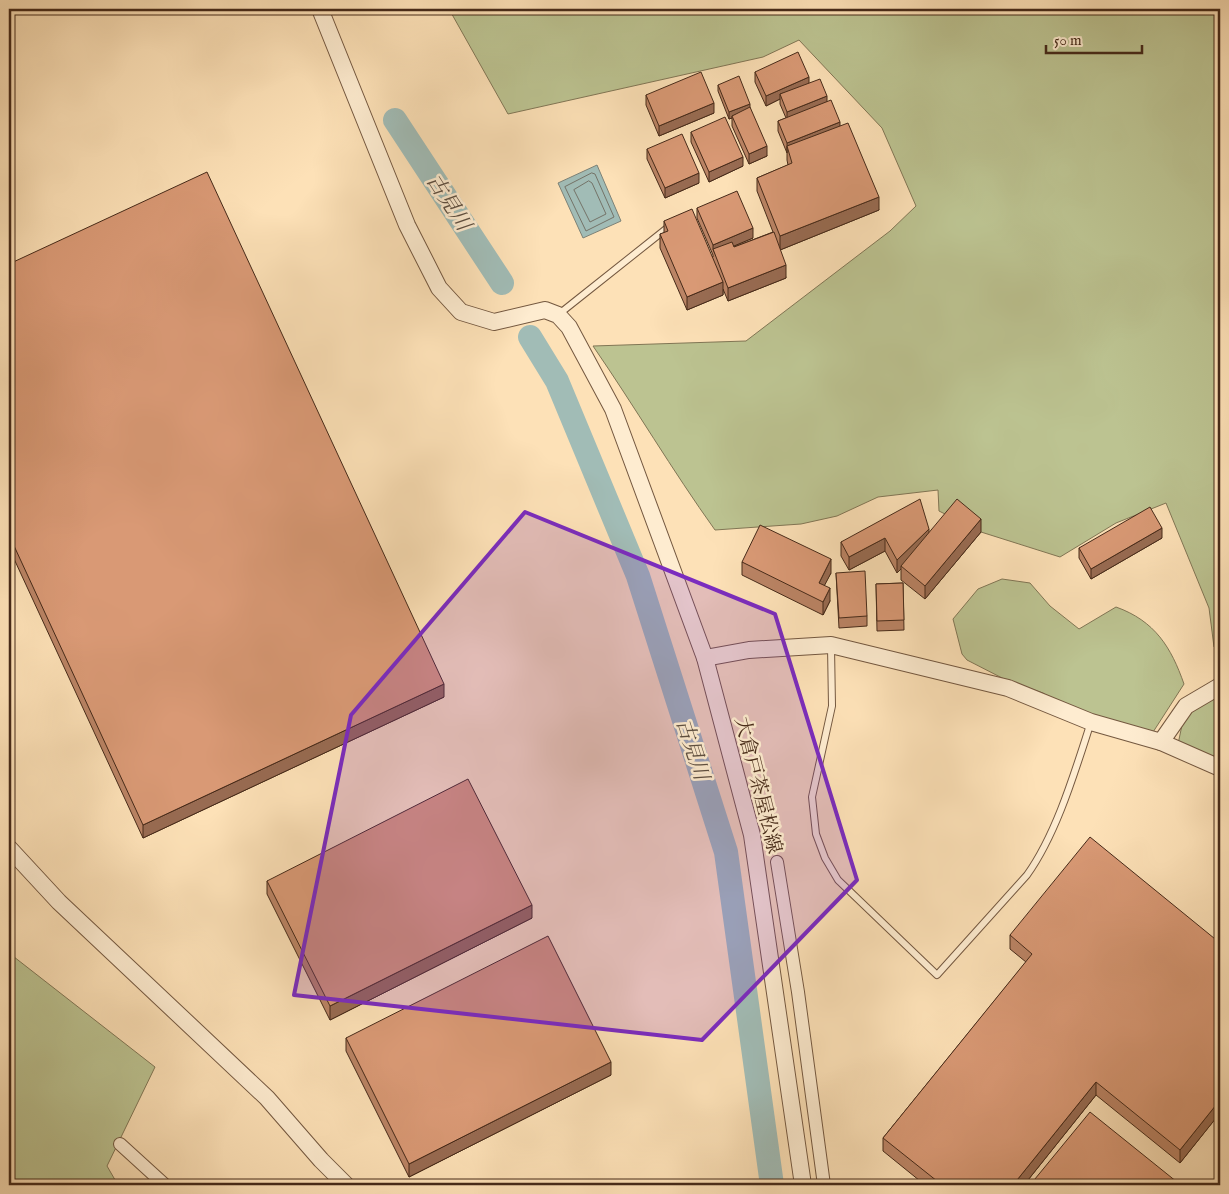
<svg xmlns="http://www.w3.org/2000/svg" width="1229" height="1194" font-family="'IM FELL English','Noto Serif JP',serif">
	<rect width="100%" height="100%" fill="#fde1b7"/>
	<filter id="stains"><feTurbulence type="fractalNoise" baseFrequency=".004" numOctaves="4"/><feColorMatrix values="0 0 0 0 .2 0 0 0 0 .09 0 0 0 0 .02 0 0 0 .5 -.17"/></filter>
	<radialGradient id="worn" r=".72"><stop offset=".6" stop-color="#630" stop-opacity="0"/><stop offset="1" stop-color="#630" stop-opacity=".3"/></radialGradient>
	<g fill="#bcc391" stroke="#817655">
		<path d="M449,9H1220V643L1214,647L1209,608L1166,503L1116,523L1060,557L981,532L939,511L938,490L878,497L837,516L801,524L715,530C672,470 635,407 593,346L746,341L890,231L916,206L882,128L799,40L763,57L508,114Z"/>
		<path d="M1002,579L1030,583L1050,606L1079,629L1116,607C1155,621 1171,647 1184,684L1146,743L1089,725L1043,693L1006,680L967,660L962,654L953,619L978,589Z"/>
		<polygon points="1220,687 1220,768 1177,749 1186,706"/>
		<polygon points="9,953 155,1067 107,1166 118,1185 9,1185"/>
	</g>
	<polygon fill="#a1bcb6" stroke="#7d8277" points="597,165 621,221 583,238 558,183"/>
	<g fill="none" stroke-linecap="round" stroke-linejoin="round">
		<g stroke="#747368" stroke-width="1">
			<polygon points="592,173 595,174 614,217 586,231 565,187"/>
			<polygon points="589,181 592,183 606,214 590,222 574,190"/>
		</g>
		<g stroke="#a1bcb6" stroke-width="24">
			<polyline points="395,120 502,283"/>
			<polyline points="530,337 557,381 638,576 726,852 772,1185"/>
		</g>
		<defs>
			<g id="service">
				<polyline points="559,314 671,225"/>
				<path d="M831,647L832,706L812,797L816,834L825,858L838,880L937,975L1027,875C1057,833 1075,771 1091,722"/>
			</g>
			<g id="minor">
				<polyline points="777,862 798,992 824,1185"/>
				<polyline points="120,1144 165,1185"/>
			</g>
			<g id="tertiary">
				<polyline points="320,9 407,225 439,288 461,312 494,322 545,310 558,315 569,327 613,409 705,658 752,835 803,1185"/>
				<polyline points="705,658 749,650 831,645 1008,688 1091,722 1161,742 1220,768"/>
				<polyline points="1161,742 1186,706 1220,686"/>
				<polyline points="9,848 59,902 267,1098 321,1160 346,1185"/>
			</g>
		</defs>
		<use href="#service" stroke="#745840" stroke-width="8"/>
		<use href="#minor" stroke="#745840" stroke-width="14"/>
		<use href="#tertiary" stroke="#745840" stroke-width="18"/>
		<use href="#service" stroke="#feecd0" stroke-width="6"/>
		<use href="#minor" stroke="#feecd0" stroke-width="12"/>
		<use href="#tertiary" stroke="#feecd0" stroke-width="16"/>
	</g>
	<g fill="#bb8465" stroke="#462a19">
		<polygon points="755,72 809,83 827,102 840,126 879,210 780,250 786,278 728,301 723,289 723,295 687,310 660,248 660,234 664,233 664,221 713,257 713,255 697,218 697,208 753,238 734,246 734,247 773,232 757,191 757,178 788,165 787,160 787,153 778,131 778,121 786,118 780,104 780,99 766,106 755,82"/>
		<polygon points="718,85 750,108 767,156 749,164 732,126 732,118 729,119 718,91"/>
		<polygon points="646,95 714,113 659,136 646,105"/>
		<polygon points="691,132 743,166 709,182 691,142"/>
		<polygon points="647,149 699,183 665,198 647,159"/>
		<polygon points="9,264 444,697 143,838 9,548"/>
		<polygon points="981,532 925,599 901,580 901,569 897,573 885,551 849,570 841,556 841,542 929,533"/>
		<polygon points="1162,538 1091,579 1079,558 1079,548"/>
		<polygon points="742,562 831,573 824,585 830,601 823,615 742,575"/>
		<polygon points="836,573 867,616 867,626 839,628"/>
		<polygon points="903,583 904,630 877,631 876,584"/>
		<polygon points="267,881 532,918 330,1020 267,894"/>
		<polygon points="1010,935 1220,943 1220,1113 1180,1163 1096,1095 1024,1185 925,1185 883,1151 883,1138 1026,962 1010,949"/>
		<polygon points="346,1038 611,1075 409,1177 346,1051"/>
	</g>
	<g fill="#986b52" stroke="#462a19">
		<polygon points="809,77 809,87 780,94 780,99 766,106 766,96"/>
		<polygon points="827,96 827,106 787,122 787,112"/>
		<polygon points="714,103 714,113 659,136 659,126"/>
		<polygon points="750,104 750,110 732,116 732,118 729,119 729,112"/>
		<polygon points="840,122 840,132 787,146 787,153 787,143"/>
		<polygon points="767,146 767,156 749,164 749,154"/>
		<polygon points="743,157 743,166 709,182 709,172"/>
		<polygon points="699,173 699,183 665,198 665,188"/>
		<polygon points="879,197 879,210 780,250 780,236"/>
		<polygon points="753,228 753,238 715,254 713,249 713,245"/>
		<polygon points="786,265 786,278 728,301 728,288"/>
		<polygon points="723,282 723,295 687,310 687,297"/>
		<polygon points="981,519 981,532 925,599 925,586"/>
		<polygon points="1162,528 1162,538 1091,579 1091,569"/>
		<polygon points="929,529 929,542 901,566 901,569 897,573 897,560"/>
		<polygon points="885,538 885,551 849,570 849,557"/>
		<polygon points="831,559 831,573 819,596 819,583"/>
		<polygon points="830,588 830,601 823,615 823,602"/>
		<polygon points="444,684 444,697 143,838 143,825"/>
		<polygon points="532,905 532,918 330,1020 330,1006"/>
		<polygon points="611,1062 611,1075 409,1177 409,1164"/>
		<polygon points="1096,1082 1096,1095 1024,1185 1013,1185"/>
		<polygon points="1220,1100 1220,1113 1180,1163 1180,1150"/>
	</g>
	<g fill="#d99975" stroke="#462a19">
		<polygon points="798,52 809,77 766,96 755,72"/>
		<polygon points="701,72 714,103 659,126 646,95"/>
		<polygon points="739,76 750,104 729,112 718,85"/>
		<polygon points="820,79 827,96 787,112 780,94"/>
		<polygon points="831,100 840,122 787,143 778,121"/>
		<polygon points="750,107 767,146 749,154 732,116"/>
		<polygon points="725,117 743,157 709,172 691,132"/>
		<polygon points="848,123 879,197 780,236 757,178 792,163 787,146"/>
		<polygon points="682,134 699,173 665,188 647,149"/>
		<polygon points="207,172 444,684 143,825 9,535 9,264"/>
		<polygon points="737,191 753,228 713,245 697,208"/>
		<polygon points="692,209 723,282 687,297 660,234 668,231 664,221"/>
		<polygon points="774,232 786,265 728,288 713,249 732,242 734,247"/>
		<polygon points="920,499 929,529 897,560 885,538 849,557 841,542"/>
		<polygon points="957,499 981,519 925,586 901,566"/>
		<polygon points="1150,507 1162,528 1091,569 1079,548"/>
		<polygon points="760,525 831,559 819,583 830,588 823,602 742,562"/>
		<polygon points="865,571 867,616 839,618 836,573"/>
		<polygon points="903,583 904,620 877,621 876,584"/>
		<polygon points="468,779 532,905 330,1006 267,881"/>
		<polygon points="1090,837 1220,943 1220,1100 1180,1150 1096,1082 1013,1185 942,1185 883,1138 1032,954 1010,935"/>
		<polygon points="548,936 611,1062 409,1164 346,1038"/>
		<polygon points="1090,1112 1177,1182 1174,1185 1030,1185"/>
	</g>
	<path fill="#7b2cbf" fill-opacity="0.2" stroke="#7b2cbf" stroke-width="4" stroke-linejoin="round" d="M525,512L775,614L857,880L702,1040L294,995L351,715Z"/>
	<g text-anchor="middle" stroke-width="5" stroke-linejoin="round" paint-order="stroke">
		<g font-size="20" fill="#462a19" stroke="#feecd0">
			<text transform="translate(759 785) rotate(76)" y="7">大倉戸茶屋松線</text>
		</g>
		<g font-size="21" font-style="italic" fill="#5d4e40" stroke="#feecd0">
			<text transform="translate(449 202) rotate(57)" y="7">古見川</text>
			<text transform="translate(693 749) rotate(72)" y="7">古見川</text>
		</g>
	</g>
	<rect width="1229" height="1194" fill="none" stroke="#fde1b7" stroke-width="30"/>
	<rect x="10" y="10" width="1209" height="1174" fill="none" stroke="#462a19" stroke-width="2.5"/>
	<rect x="15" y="15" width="1199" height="1164" fill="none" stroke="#462a19"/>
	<path d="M1046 45v8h96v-8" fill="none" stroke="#462a19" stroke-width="2.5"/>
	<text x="1054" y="45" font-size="15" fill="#462a19" stroke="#feecd0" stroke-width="4" paint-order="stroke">50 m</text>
	<rect width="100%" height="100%" filter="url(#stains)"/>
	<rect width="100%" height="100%" fill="url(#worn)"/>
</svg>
